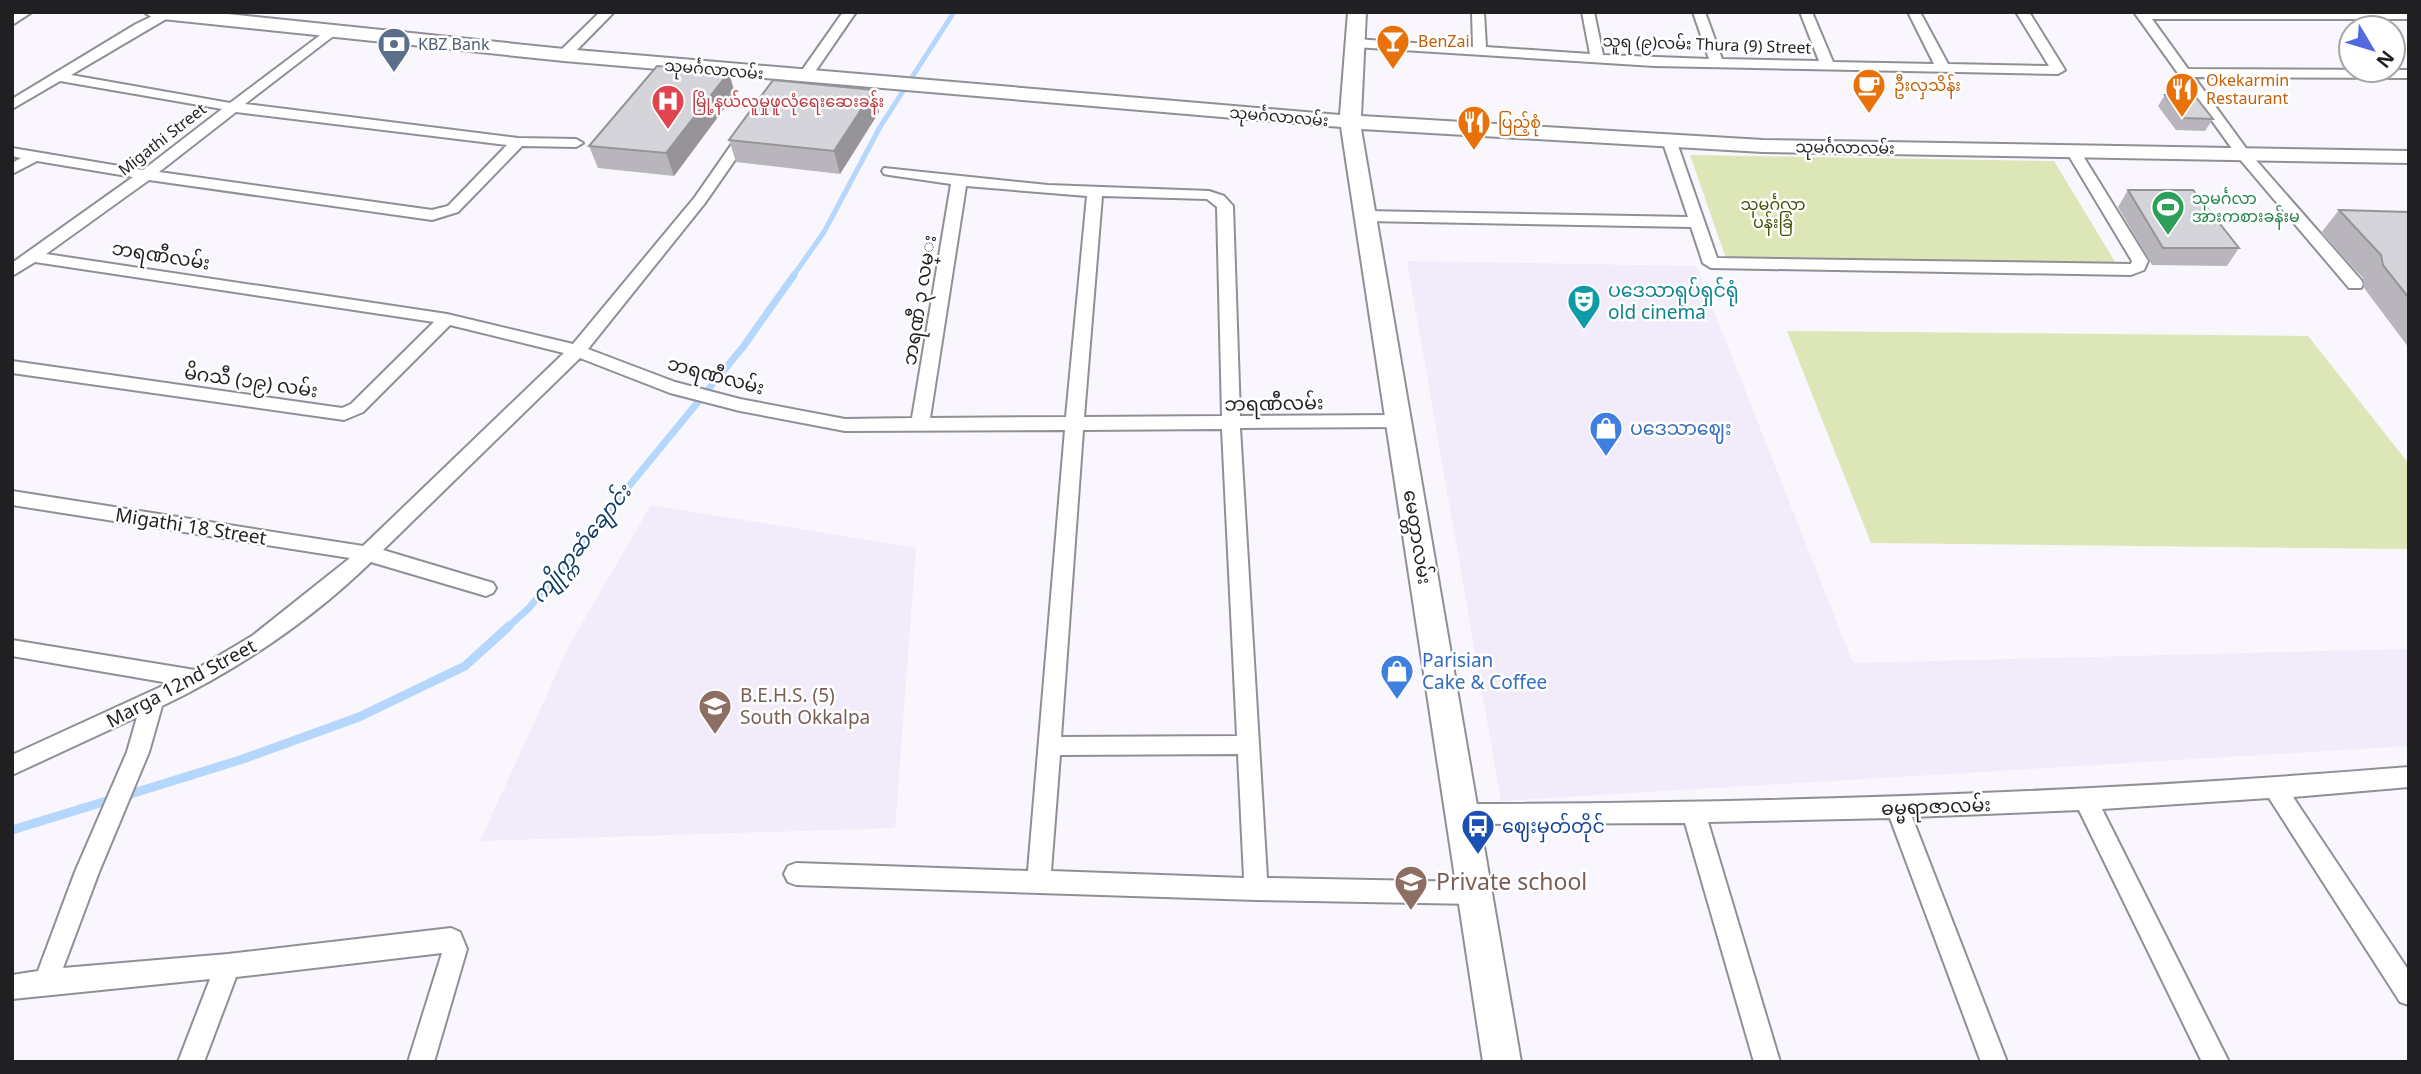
<svg xmlns="http://www.w3.org/2000/svg" width="2421" height="1074" font-family="'Noto Sans','Noto Sans Myanmar',sans-serif">
	<rect width="100%" height="100%" fill="#f9f6fd"/>
	<g fill="#f1ebfa">
		<polygon points="1407,261 1696,266 1853,663 2409,649 2409,746 1501,801"/>
		<polygon points="651,505 916,548 895,828 480,841 570,644"/>
	</g>
	<g fill="#dde6b7">
		<polygon points="1690,155 2054,161 2123,275 1730,270"/>
		<polygon points="1787,331 2308,336 2409,464 2409,549 1871,543"/>
	</g>
	<g fill="none" stroke-linecap="round" stroke-linejoin="round">
		<polyline stroke="#b5d7fd" stroke-width="5" points="793,276 824,232 880,127 954,12"/>
		<polyline stroke="#b5d7fd" stroke-width="7" points="507,628 529,608 743,347 794,275"/>
		<g stroke="#b5d7fd" stroke-width="9">
			<polyline points="124,796 240,760 359,717 465,666 509,626"/>
			<polyline points="12,830 113,799"/>
		</g>
		<defs>
			<g id="minor">
				<path d="M161,12H178L71,75L230,103L331,27L337,31L336,34L245,104L518,138L576,139L583,143L576,147L522,146L458,212L432,220L149,180L46,254L447,314L573,344L695,197L743,128L748,127L755,131L705,203L588,349L675,382L740,399L845,419L912,418L951,184L889,175L884,174L882,171L884,168L1048,185L1209,191L1224,196L1233,206L1240,416L1399,415L1405,417L1408,421L1405,425L1399,427L1240,428L1267,878L1475,882L1483,885L1487,893L1483,901L1475,904L1256,900L796,885L788,882L784,874L788,866L796,863L1028,871L1065,430L845,431L740,411L670,393L580,358L383,550L493,583L496,588L493,593L486,596L371,562C310,621 239,669 162,706L149,752L99,872L63,968L228,954L451,928L460,932L467,949L434,1062H408L442,953L236,977L204,1062H178L210,979L12,999V975L38,971L75,872L127,752L137,717L12,775V755L169,683L12,656V640L195,670L252,636L350,558L12,505V491L363,546L564,353L450,325L363,412L344,420L12,373V361L342,408L351,404L434,322L35,262L12,276V263L133,177L37,161L12,174V163L21,158L12,156V148L143,170L222,109L60,81L12,109V99L136,24ZM236,112L507,145L448,206L432,210L159,172ZM966,186L1087,196L1066,417L930,418ZM1102,196L1207,199L1217,207L1222,416L1084,417ZM1222,429L1237,736L1061,737L1083,430ZM1238,754L1244,878L1051,871L1060,755Z"/>
				<polygon points="600,12 614,12 569,58 559,58 559,52"/>
				<polygon points="843,12 856,12 810,79 800,79 798,76"/>
				<polygon points="1472,12 1484,12 1486,47 1590,54 1582,12 1594,12 1603,55 1709,59 1693,12 1705,12 1722,59 1819,61 1800,12 1812,12 1833,62 1934,64 1908,12 1920,12 1948,64 2049,66 2016,12 2029,12 2065,70 2058,74 1654,66 1355,47 1348,43 1355,39 1473,47"/>
				<polygon points="2134,12 2409,12 2409,19 2152,19 2188,69 2409,70 2409,78 2194,77 2248,151 2361,280 2363,284 2361,288 2349,288 2238,157"/>
				<polygon points="1669,136 1676,140 1717,258 2131,264 2132,261 2066,151 2073,147 2080,151 2148,261 2144,270 2131,275 1711,268 1703,263 1691,227 1365,221 1357,216 1365,211 1688,217 1662,140"/>
				<path d="M2409,767V787L2293,797L2409,971V1005L2400,1002L2269,798L2102,809L2229,1062H2202L2079,810L1912,817L2007,1062H1981L1890,818L1708,822L1780,1062H1754L1685,823L1463,824L1455,821L1452,814L1455,807L1463,804C1779,803 2094,793 2409,767Z"/>
			</g>
			<g id="secondary">
				<polygon points="12,12 32,12 12,25"/>
				<polygon points="144,12 209,12 564,49 1340,115 1348,12 1366,12 1361,116 1763,140 2409,151 2409,163 1763,152 1361,129 1521,1062 1483,1062 1341,127 564,61 153,18"/>
			</g>
		</defs>
		<use href="#minor" stroke="#918f95" stroke-width="4"/>
		<use href="#secondary" stroke="#918f95" stroke-width="4"/>
		<use href="#minor" fill="#fff" fill-rule="evenodd"/>
		<use href="#secondary" fill="#fff" fill-rule="evenodd"/>
	</g>
	<g fill="#b8b6bc">
		<polygon points="874,90 879,112 840,174 736,162 729,140"/>
		<polygon points="735,94 674,176 598,168 589,146"/>
		<polygon points="2165,95 2213,119 2205,131 2176,130 2158,106"/>
		<polygon points="2128,190 2239,248 2227,266 2152,265 2118,207"/>
		<polygon points="2339,210 2409,212 2409,348 2364,288 2363,278 2321,233"/>
	</g>
	<g fill="#969499">
		<polygon points="729,72 735,94 674,176 666,153"/>
		<polygon points="874,90 879,112 840,174 834,151"/>
	</g>
	<g fill="#d6d4db" stroke="#969499" stroke-width="2">
		<polygon points="657,66 729,72 666,153 589,146"/>
		<polygon points="773,80 874,90 834,151 729,140"/>
		<polygon points="2165,95 2195,96 2213,119 2183,118"/>
		<polygon points="2128,190 2193,190 2239,248 2163,248"/>
		<polygon points="2339,210 2409,212 2409,298 2383,265 2381,255"/>
	</g>
	<defs>
		<symbol id="bar-pin" viewBox="-11 -11 22 30"><path d="M0 17L-7.5 6A9.5 9.5 0 1 1 7.5 6Z" fill="#e8710a" stroke="#fff"/><path d="M-6-5H6L.8 .8V4.5H3.5V6h-7V4.5H-.8V.8Z" fill="#fff"/></symbol>
		<symbol id="bank-pin" viewBox="-11 -11 22 30"><path d="M0 17L-7.5 6A9.5 9.5 0 1 1 7.5 6Z" fill="#5c6f8a" stroke="#fff"/><path d="M-6-4H6V4H-6ZM0-2.3a2.3 2.3 0 1 0 0 4.6a2.3 2.3 0 1 0 0-4.6Z" fill="#fff"/></symbol>
		<symbol id="cafe-pin" viewBox="-11 -11 22 30"><path d="M0 17L-7.5 6A9.5 9.5 0 1 1 7.5 6Z" fill="#e8710a" stroke="#fff"/><path d="M-5.5-4.5H6V0H3Q3 3.5 0 3.5H-2.5Q-5.5 3.5-5.5 0ZM3-3.2v2h1.7v-2ZM-6 4.5H4V6H-6Z" fill="#fff"/></symbol>
		<symbol id="restaurant-pin" viewBox="-11 -11 22 30"><path d="M0 17L-7.5 6A9.5 9.5 0 1 1 7.5 6Z" fill="#e8710a" stroke="#fff"/><path d="M-5-6h1v4h1v-4h1v4h1v-4h1v5L-1.5 .5V6h-2V.5L-5-1ZM5-6V6H3V1.5H1.5Q1.5-4 5-6Z" fill="#fff"/></symbol>
		<symbol id="hospital-pin" viewBox="-11 -11 22 30"><path d="M0 17L-7.5 6A9.5 9.5 0 1 1 7.5 6Z" fill="#e0444e" stroke="#fff"/><path d="M-5-5h3v3.5h4V-5h3V5h-3V1.5h-4V5h-3Z" fill="#fff"/></symbol>
		<symbol id="stadium-pin" viewBox="-11 -11 22 30"><path d="M0 17L-7.5 6A9.5 9.5 0 1 1 7.5 6Z" fill="#2e9e5b" stroke="#fff"/><path d="M0-5a6.5 5 0 1 0 0 10a6.5 5 0 1 0 0-10ZM-3.5-1.8h7v3.6h-7Z" fill="#fff"/></symbol>
		<symbol id="theatre-pin" viewBox="-11 -11 22 30"><path d="M0 17L-7.5 6A9.5 9.5 0 1 1 7.5 6Z" fill="#0f9aa8" stroke="#fff"/><path d="M-5-5.5Q0-4 5-5.5V0Q5 5 0 6Q-5 5-5 0ZM-3.3-2.5H-1v1.5H-3.3ZM1-2.5H3.3v1.5H1ZM-2.8 1Q0 5.5 2.8 1Z" fill="#fff"/></symbol>
		<symbol id="shop-pin" viewBox="-11 -11 22 30"><path d="M0 17L-7.5 6A9.5 9.5 0 1 1 7.5 6Z" fill="#3f7fe0" stroke="#fff"/><path d="M-5-2.5h2.3a2.7 3.5 0 0 1 5.4 0H5L5.5 6h-11ZM-1.5-2.5h3a1.5 2.3 0 0 0-3 0Z" fill="#fff"/></symbol>
		<symbol id="school-pin" viewBox="-11 -11 22 30"><path d="M0 17L-7.5 6A9.5 9.5 0 1 1 7.5 6Z" fill="#8d6e63" stroke="#fff"/><path d="M0-5L7-2L0 1L-7-2ZM-4 1L0 2.5L4 1V4Q0 6-4 4Z" fill="#fff"/></symbol>
		<symbol id="bus-pin" viewBox="-11 -11 22 30"><path d="M0 17L-7.5 6A9.5 9.5 0 1 1 7.5 6Z" fill="#1a4fb4" stroke="#fff"/><path d="M-5-6H5V4H4V6H2V4H-2V6H-4V4H-5ZM-3.5-4V0h7V-4ZM-3.5 1.2v1.5H-2V1.2ZM2 1.2v1.5H3.5V1.2Z" fill="#fff"/></symbol>
	</defs>
	<g fill-rule="evenodd">
		<use href="#bar-pin" x="1374" y="22" width="38" height="52"/>
		<use href="#bank-pin" x="375" y="25" width="38" height="52"/>
		<use href="#cafe-pin" x="1850" y="66" width="38" height="52"/>
		<use href="#restaurant-pin" x="2163" y="70" width="38" height="52"/>
		<use href="#hospital-pin" x="649" y="82" width="38" height="52"/>
		<use href="#restaurant-pin" x="1455" y="103" width="38" height="52"/>
		<use href="#stadium-pin" x="2149" y="188" width="38" height="52"/>
		<use href="#theatre-pin" x="1565" y="282" width="38" height="52"/>
		<use href="#shop-pin" x="1587" y="409" width="38" height="52"/>
		<use href="#shop-pin" x="1378" y="652" width="38" height="52"/>
		<use href="#school-pin" x="696" y="687" width="38" height="52"/>
		<use href="#bus-pin" x="1459" y="807" width="38" height="52"/>
		<use href="#school-pin" x="1392" y="863" width="38" height="52"/>
	</g>
	<g text-anchor="middle" stroke-width="5" stroke-linejoin="round" paint-order="stroke">
		<g font-size="16" fill="#c56008" stroke="#fff" text-anchor="start">
			<text x="1418" y="47">BenZai</text>
			<text x="2206" y="86">Okekarmin<tspan x="2206" dy="18">Restaurant</tspan></text>
			<text x="1894" y="91">ဦးလှသိန်း</text>
			<text x="1498" y="128">ပြည့်စုံ</text>
		</g>
		<g font-size="16" fill="#4e5e75" stroke="#fff" text-anchor="start">
			<text x="418" y="50">KBZ Bank</text>
		</g>
		<g font-size="16" fill="#201f21" stroke="#fff">
			<text transform="translate(1707 44) rotate(2)" y="6">သူရ (၉)လမ်း Thura (9) Street</text>
			<text transform="translate(714 69) rotate(5)" y="6">သုမင်္ဂလာလမ်း</text>
			<text transform="translate(1279 116) rotate(5)" y="6">သုမင်္ဂလာလမ်း</text>
			<text transform="translate(162 139) rotate(-38)" y="6">Migathi Street</text>
			<text transform="translate(1845 147) rotate(1)" y="6">သုမင်္ဂလာလမ်း</text>
		</g>
		<g font-size="16" fill="#be3a42" stroke="#fff" text-anchor="start">
			<text x="692" y="107">မြို့နယ်လူမှုဖူလုံရေးဆေးခန်း</text>
		</g>
		<g font-size="16" fill="#27864d" stroke="#fff" text-anchor="start">
			<text x="2192" y="204">သုမင်္ဂလာ<tspan x="2192" dy="18">အားကစားခန်းမ</tspan></text>
		</g>
		<g font-size="16" fill="#474f08" stroke="#fff">
			<text x="1773" y="210">သုမင်္ဂလာ<tspan x="1773" dy="18">ပန်းခြံ</tspan></text>
		</g>
		<g font-size="19" fill="#201f21" stroke="#fff">
			<text transform="translate(161 255) rotate(9)" y="7">ဘရဏီလမ်း</text>
			<text transform="translate(919 300) rotate(-81)" y="7">ဘရဏီ ၃ လမ္း</text>
			<text transform="translate(716 375) rotate(15)" y="7">ဘရဏီလမ်း</text>
			<text transform="translate(251 381) rotate(8)" y="7">မိဂသီ (၁၉) လမ်း</text>
			<text transform="translate(1274 403) rotate(-1)" y="7">ဘရဏီလမ်း</text>
			<text transform="translate(191 526) rotate(9)" y="7">Migathi 18 Street</text>
			<text transform="translate(1418 537) rotate(81)" y="7">မေတ္တာလမ်း</text>
			<text transform="translate(181 683) rotate(-28)" y="7">Marga 12nd Street</text>
			<text transform="translate(1936 806) rotate(-2)" y="7">ဓမ္မရာဇာလမ်း</text>
		</g>
		<g font-size="19" fill="#0d838f" stroke="#fff" text-anchor="start">
			<text x="1608" y="297">ပဒေသာရုပ်ရှင်ရုံ<tspan x="1608" dy="22">old cinema</tspan></text>
		</g>
		<g font-size="19" fill="#366cbe" stroke="#fff" text-anchor="start">
			<text x="1630" y="435">ပဒေသာဈေး</text>
			<text x="1422" y="667">Parisian<tspan x="1422" dy="22">Cake &amp; Coffee</tspan></text>
		</g>
		<g font-size="19" fill="#785e54" stroke="#fff" text-anchor="start">
			<text x="740" y="702">B.E.H.S. (5)<tspan x="740" dy="22">South Okkalpa</tspan></text>
		</g>
		<g font-size="19" fill="#164399" stroke="#fff" text-anchor="start">
			<text x="1502" y="833">ဈေးမှတ်တိုင်</text>
		</g>
		<g font-size="21" font-style="italic" fill="#113d68" stroke="#fff">
			<text transform="translate(581 544) rotate(-51)" y="7">ကျိုက္ကဆံချောင်း</text>
		</g>
		<g font-size="23" fill="#785e54" stroke="#fff" text-anchor="start">
			<text x="1436" y="890">Private school</text>
		</g>
	</g>
	<rect width="2421" height="1074" fill="none" stroke="#201f21" stroke-width="28"/>
	<g transform="translate(2372 49) rotate(128)"><circle r="33" fill="#ffffff" stroke="#a6a5a6" stroke-width="2"/>
	<path d="M0-5L12 26L0 18L-12 26Z" fill="#536adf"/>
	<text y="-10" font-size="19" font-weight="bold" text-anchor="middle" fill="#201f21">N</text>
	</g>
</svg>
